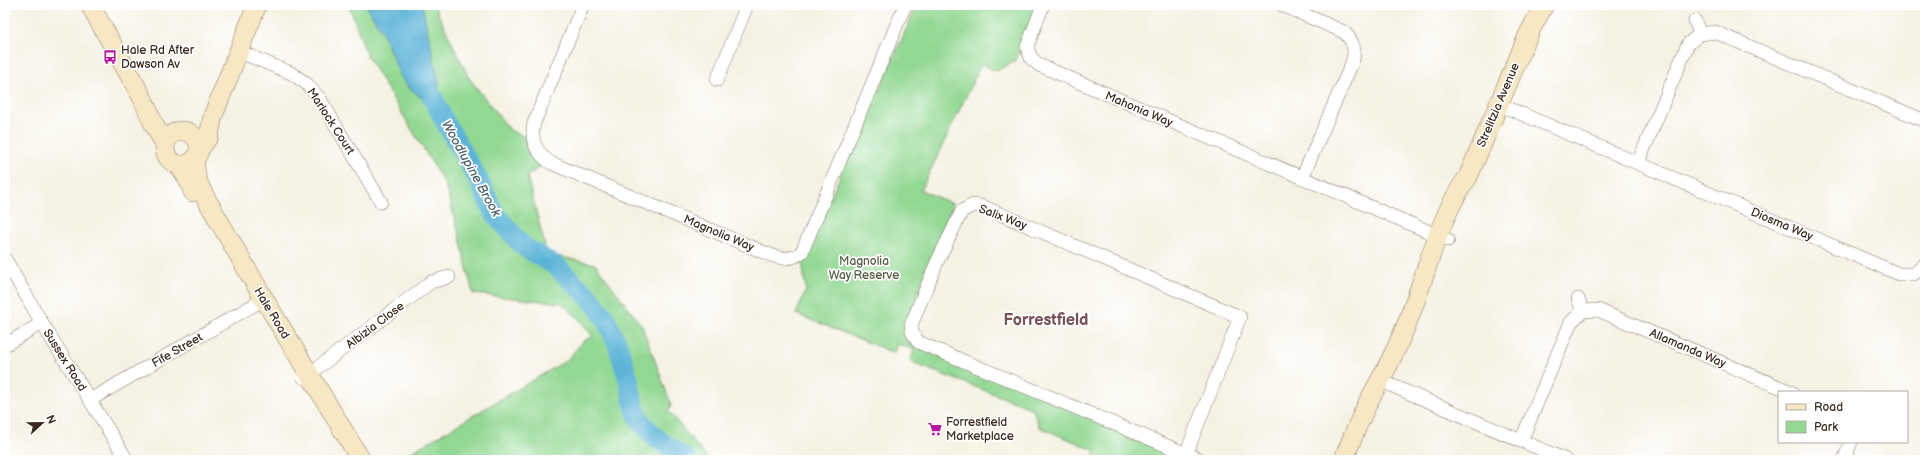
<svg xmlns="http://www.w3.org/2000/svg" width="1930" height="465" font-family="'Balsamiq Sans',sans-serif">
	<rect width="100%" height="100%" fill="#fff"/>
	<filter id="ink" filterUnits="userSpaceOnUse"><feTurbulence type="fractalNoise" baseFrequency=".025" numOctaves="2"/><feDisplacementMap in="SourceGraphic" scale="8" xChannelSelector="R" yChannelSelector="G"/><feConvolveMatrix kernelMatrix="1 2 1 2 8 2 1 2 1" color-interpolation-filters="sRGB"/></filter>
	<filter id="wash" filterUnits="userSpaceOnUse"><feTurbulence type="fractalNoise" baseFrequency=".012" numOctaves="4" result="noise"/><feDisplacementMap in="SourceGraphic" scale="16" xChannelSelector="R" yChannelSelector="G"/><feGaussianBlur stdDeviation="0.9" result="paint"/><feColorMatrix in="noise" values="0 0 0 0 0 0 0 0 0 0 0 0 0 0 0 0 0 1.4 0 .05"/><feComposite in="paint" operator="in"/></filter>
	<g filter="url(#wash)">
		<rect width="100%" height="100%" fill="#f5f2e3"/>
		<g fill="#92d892" stroke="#668158">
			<path d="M349,5H434L469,78L510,130L525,137C527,149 532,159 543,165L527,176L547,254L595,264L642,326L671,404L669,412L709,460H398L567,360L584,340L593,337L579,319L561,303L473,294L459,234L445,184L367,56Z"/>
			<polygon points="917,5 1039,5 1016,60 997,71 982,65 980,67 921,190 953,204 906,322 918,342 1186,454 1183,460 1093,460 1094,450 1039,427 1033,409 910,362 914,350 897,344 894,353 796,314 806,290 802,261"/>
		</g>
		<polygon fill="#5bb4d8" stroke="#4b6f7b" points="366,5 422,5 439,83 436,93 430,99 423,99 408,87 399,74 383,33"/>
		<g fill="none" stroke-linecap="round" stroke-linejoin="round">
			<polyline stroke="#5bb4d8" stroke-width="20" points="420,72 444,120 478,179 494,213 523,246 556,266 592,300 605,318 617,343 628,378 634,406 641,422 655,437 687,460"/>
		</g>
	</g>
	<g filter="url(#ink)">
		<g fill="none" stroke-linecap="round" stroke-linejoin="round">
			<defs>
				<g id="street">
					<path d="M583,5L534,123C530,141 536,153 551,163L756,249C772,256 787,264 802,252L905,5"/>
					<polyline points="1043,5 1027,47 1031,58 1039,65 1448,240"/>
					<path d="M1282,5L1344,32C1354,42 1356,50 1352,63L1302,178"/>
					<polyline points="1695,21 1700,34"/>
					<polyline points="240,52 291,73 307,84 320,99 381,202"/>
					<polyline points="717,80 747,5"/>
					<polyline points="1498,104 1899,274 1914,274 1925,264"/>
					<polyline points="1638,163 1688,44 1700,34 1715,32 1925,121"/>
					<polyline points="5,259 42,323 127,460"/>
					<polyline points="1578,299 1583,311"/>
					<polyline points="5,345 42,323"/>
					<polyline points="304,378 431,282 449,277"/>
					<polyline points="1381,381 1566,460"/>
					<polyline points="90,400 264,299"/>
					<polyline points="1521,441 1571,322 1583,311 1598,310 1791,392"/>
					<polyline points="1186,454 1240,317 984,207 973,205 962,211 937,262 911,325 912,332 918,342 1201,460"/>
					<polyline points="1844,460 1851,442"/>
				</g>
				<g id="secondary">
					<polyline points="90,5 143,99 153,123 165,144"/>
					<circle cx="182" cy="148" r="17"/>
					<polyline points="199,150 209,136 213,116 257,5"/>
					<polyline points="194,161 197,180 204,195 264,299 361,460"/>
					<polyline points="179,165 188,179 193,192"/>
					<path d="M1343,460C1353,438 1361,414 1373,393C1390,364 1406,329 1417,296C1431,256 1443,211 1468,177L1529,33L1544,5"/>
				</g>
			</defs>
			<use href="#street" stroke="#7c7063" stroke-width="14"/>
			<use href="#secondary" stroke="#7c7063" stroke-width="20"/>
			<use href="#street" stroke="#fff" stroke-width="13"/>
			<use href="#secondary" stroke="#f7e8c3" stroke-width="19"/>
		</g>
	</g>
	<defs>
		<symbol id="bus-bare" viewBox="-9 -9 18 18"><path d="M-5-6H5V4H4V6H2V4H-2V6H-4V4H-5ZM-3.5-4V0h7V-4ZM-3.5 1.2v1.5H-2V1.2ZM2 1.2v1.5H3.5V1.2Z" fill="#b5179e" stroke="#fff" stroke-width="2.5" paint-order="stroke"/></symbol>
		<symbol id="supermarket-bare" viewBox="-9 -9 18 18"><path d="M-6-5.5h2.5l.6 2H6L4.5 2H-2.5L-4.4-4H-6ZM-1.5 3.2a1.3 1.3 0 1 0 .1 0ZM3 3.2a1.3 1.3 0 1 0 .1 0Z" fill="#b5179e" stroke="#fff" stroke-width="2.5" paint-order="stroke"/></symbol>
	</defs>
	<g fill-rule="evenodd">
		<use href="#bus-bare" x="100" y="47" width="20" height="20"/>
		<use href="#supermarket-bare" x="925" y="419" width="20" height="20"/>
	</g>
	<g text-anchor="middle" stroke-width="3.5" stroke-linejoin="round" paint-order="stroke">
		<g font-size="12" fill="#3b2a1e" stroke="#fff" text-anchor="start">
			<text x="121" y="54">Hale Rd After<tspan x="121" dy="14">Dawson Av</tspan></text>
			<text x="946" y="426">Forrestfield<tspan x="946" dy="14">Marketplace</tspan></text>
		</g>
		<g font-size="12" fill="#3b2a1e" stroke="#fff">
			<text transform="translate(1498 105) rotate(-67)" y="4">Strelitzia Avenue</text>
			<text transform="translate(1139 109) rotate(23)" y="4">Mahonia Way</text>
			<text transform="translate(331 121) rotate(57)" y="4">Marlock Court</text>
			<text transform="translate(1003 217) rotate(21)" y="4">Salix Way</text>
			<text transform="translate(1782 224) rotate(23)" y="4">Diosma Way</text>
			<text transform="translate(719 233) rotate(23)" y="4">Magnolia Way</text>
			<text transform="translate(272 313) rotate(59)" y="4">Hale Road</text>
			<text transform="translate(375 325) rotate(-37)" y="4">Albizia Close</text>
			<text transform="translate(1688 348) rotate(23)" y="4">Allamanda Way</text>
			<text transform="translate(177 350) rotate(-30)" y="4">Fife Street</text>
			<text transform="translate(65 360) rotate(58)" y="4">Sussex Road</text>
		</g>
		<g font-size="12" fill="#555e41" stroke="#fff">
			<text x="864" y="265">Magnolia<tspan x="864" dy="14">Way Reserve</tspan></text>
		</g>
		<g font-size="13" font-style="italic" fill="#486168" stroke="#fff">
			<text transform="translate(472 168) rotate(61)" y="5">Woodlupine Brook</text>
		</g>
		<g font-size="16" font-weight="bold" fill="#795359" stroke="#fff">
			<text x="1046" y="325">Forrestfield</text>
		</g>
	</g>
	<rect width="1930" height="465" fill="none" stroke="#fff" stroke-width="20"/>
	<rect x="1778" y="391" width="130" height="52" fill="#ffffff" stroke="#b1aaa5"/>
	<rect x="1786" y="404" width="20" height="6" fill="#f7e8c3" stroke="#b1aaa5"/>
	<text x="1814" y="411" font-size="12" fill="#3b2a1e">Road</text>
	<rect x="1786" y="421" width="20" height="12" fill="#92d892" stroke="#b1aaa5"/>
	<text x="1814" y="431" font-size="12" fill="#3b2a1e">Park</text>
	<g transform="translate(42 423) rotate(68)" stroke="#ffffff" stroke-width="3" paint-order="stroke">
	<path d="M0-3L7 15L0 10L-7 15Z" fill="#3b2a1e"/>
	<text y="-6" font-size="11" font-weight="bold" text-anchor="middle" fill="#3b2a1e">N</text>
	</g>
</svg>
